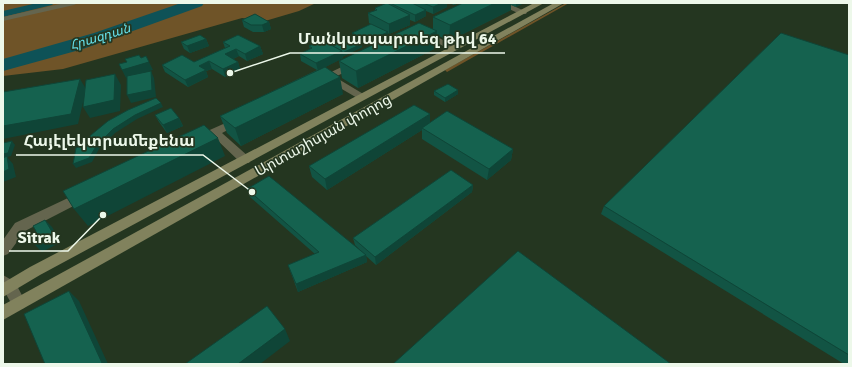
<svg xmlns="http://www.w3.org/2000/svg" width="852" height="367" font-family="Signika,'Noto Sans Armenian',sans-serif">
	<rect width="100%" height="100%" fill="#243620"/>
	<g fill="#6f5428">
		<polygon points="3,3 316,3 299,11 265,21 242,18 63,69 3,76"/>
		<polygon points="566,3 569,3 447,72 445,70"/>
	</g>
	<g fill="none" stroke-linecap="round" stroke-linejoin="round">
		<polygon fill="#0e5257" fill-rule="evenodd" points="37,3 54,3 52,5 3,17 3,11"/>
		<polygon fill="#0e5257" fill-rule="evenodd" points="181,3 204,3 202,6 83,49 3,71 3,59 94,33"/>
		<g fill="#64654e" fill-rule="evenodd">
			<polygon points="64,3 78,3 74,5 3,21 3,17"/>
			<polygon points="496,3 507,3 527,12 526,14 520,14"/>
			<polygon points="419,31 425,31 459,48 458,50 452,50 419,35 418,33"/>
			<polygon points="354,61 357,62 359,64 357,66 335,77 365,95 367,97 365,99 359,99 328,81 321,84 316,81 325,75"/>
			<polygon points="239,117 243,118 244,120 243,122 222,133 249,157 251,160 249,163 241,163 214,137 202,143 194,143 193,140 194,137"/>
			<polygon points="85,190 89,192 91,195 89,198 25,231 8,254 3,256 3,240 15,223"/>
			<polygon points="3,275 15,282 26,303 24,308 19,310 14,308 3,289"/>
		</g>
		<g fill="#81825d" fill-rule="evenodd">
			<polygon points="534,3 544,3 40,275 3,297 3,283 30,267"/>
			<polygon points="554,3 564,3 3,320 3,305"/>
		</g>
	</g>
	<g fill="#125444">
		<polygon points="390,3 447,3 447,7 433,14 426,11 426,16 415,22 410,20 410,25 389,34 388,33 388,36 369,45 353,36 352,33 371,24 369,23 368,13 375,11 375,8 390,5"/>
		<polygon points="449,3 459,3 454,5"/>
		<polygon points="463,3 524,3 516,7 511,5 511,10 449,41 437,35 436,48 358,88 342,78 339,61 433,29 433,17"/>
		<polygon points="242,20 269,22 271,29 264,32 253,32 244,27"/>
		<polygon points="206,39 209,46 190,53 184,49 181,42"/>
		<polygon points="223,42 260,46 263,54 247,61 239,56 233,59 238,62 240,69 225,77 212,69 206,71 208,77 188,87 165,72 162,65 194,62 225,48"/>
		<polygon points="326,43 362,44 362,47 342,57 343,58 325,67 343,94 241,146 227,133 220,116 317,70 301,61 300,54 310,49 309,46"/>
		<polygon points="849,55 849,364 844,364 601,214 604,206"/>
		<polygon points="434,91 458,94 445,102 434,95"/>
		<polygon points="430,114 430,123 513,149 511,160 487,180 422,139 422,130 327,190 312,177 309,166"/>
		<polygon points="155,115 179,118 183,126 167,133 159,122"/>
		<polygon points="473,185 472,192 376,265 366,256 367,262 298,292 288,265 315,254 250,197 247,189 361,251 355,245 353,238"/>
	</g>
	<g fill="#0f4537">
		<polygon points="442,3 447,3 447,7 433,14 433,7"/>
		<polygon points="454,3 459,3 454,5"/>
		<polygon points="495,3 511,3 511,10 449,41 450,25"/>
		<polygon points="516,3 524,3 516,7"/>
		<polygon points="426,10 426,16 415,22 415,15"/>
		<polygon points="410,15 410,25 389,34 389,24"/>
		<polygon points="269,22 271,29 264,32 262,25"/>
		<polygon points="437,31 436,48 358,88 356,71"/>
		<polygon points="388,32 388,36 369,45 368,41"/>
		<polygon points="206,39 209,46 190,53 187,46"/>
		<polygon points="362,44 362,47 342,57 343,58 318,71 316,63 342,51"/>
		<polygon points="260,46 263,54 247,61 245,54"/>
		<polygon points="236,49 239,56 227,62 225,54"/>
		<polygon points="209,61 212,69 206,71 208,77 188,87 185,80 199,66"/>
		<polygon points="149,62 153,70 126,78 122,70"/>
		<polygon points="238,62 240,69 225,77 223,69"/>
		<polygon points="151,71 154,78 156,97 131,103 127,95"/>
		<polygon points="115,74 121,85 120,111 90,118 83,107"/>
		<polygon points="340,77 343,94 241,146 235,128"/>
		<polygon points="80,79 86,89 78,124 3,139 3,126"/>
		<polygon points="458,90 458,94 445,102 445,98"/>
		<polygon points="161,103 163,107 137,119 115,133 99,149 92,162 76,168 73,164 113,129 135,115"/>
		<polygon points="430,114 430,125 422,128 422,130 327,190 325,179"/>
		<polygon points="179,118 183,126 167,133 163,125"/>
		<polygon points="218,138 225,156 88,226 74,209"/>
		<polygon points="12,141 15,145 11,156 7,157 13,164 16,177 3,182 3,154"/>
		<polygon points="513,149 511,160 487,180 489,169"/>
		<polygon points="473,185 472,192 376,265 375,257"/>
		<polygon points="45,220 52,227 61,242 42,252 35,245"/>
		<polygon points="366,255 367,262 298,292 296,284"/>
		<polygon points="69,291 79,301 108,364 101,364"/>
		<polygon points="285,329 290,341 260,364 238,364"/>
	</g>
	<g fill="#15624f" stroke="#0f4537">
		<polygon points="387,3 410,15 389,24 368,13 377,10 375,8"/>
		<polygon points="390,3 412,3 426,10 415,15"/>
		<polygon points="423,3 442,3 433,7"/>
		<polygon points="463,3 495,3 450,25 433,17"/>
		<polygon points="255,14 269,22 262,25 251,25 242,20"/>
		<polygon points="419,23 437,31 356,71 339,61"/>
		<polygon points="371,24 388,32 368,41 352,33"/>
		<polygon points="781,33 849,55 849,355 604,206"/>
		<polygon points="200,35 206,39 187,46 181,42"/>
		<polygon points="238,35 260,46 245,54 236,49 225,54 238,62 223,69 209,61 199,66 206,70 185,80 162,65 182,55 194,62 230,46 223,42"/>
		<polygon points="343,35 346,37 348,36 362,44 342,53 342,51 326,43"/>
		<polygon points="322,40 342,51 316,63 300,54 312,48 309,46"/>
		<polygon points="139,55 141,58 146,56 149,62 122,70 119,64 127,62 125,59"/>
		<polygon points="325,67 340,77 235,128 220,116"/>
		<polygon points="151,71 152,90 127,95 127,76"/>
		<polygon points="115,74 114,100 83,107 86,80"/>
		<polygon points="80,79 71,114 3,126 3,92"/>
		<polygon points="448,84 458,90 445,98 434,91"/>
		<polygon points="156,98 161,103 135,115 113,129 97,145 89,158 73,164 76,148 81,146 91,135 108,121 128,110"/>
		<polygon points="414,105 430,114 325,179 309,166"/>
		<polygon points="171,108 179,118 163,125 155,115"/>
		<polygon points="447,111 513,149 489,169 422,128"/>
		<polygon points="204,125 218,138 74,209 63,191"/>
		<polygon points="12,141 8,153 3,154 3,143"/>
		<polygon points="7,156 9,169 3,172 3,158"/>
		<polygon points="451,170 473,185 375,257 353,238"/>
		<polygon points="269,176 366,255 296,284 288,265 319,252 247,189"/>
		<polygon points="45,220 54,235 35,245 30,235 36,231 33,226"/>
		<polygon points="518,251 671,364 393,364"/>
		<polygon points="69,291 102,363 101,364 45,364 24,314"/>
		<polygon points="267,306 285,329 238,364 185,364"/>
	</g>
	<g text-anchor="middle" stroke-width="3.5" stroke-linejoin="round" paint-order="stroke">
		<g font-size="13" font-style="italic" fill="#65dfe9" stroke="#243620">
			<text transform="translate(100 36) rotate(-17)" y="5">Հրազդան</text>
		</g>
		<g font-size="15" fill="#edf8ea" stroke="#243620">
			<text transform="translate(323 135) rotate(-29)" y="5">Արտաշիսյան փողոց</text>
		</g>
	</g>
	<path fill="none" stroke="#edf8ea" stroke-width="1.5" d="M230 73L290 53H505M252 192L203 155H16M103 215L68 251H9"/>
	<g fill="#edf8ea" stroke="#243620" stroke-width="1.5">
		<circle cx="230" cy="73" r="4"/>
		<circle cx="252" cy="192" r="4"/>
		<circle cx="103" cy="215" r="4"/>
	</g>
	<g font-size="16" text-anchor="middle" font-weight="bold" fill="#edf8ea" stroke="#243620" stroke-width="3.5" stroke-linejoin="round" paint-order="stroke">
		<text x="397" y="44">Մանկապարտեզ թիվ 64</text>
		<text x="109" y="146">Հայէլեկտրամեքենա</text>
		<text x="39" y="243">Sitrak</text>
	</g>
	<rect width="852" height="367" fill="none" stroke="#edf8ea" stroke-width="8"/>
</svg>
